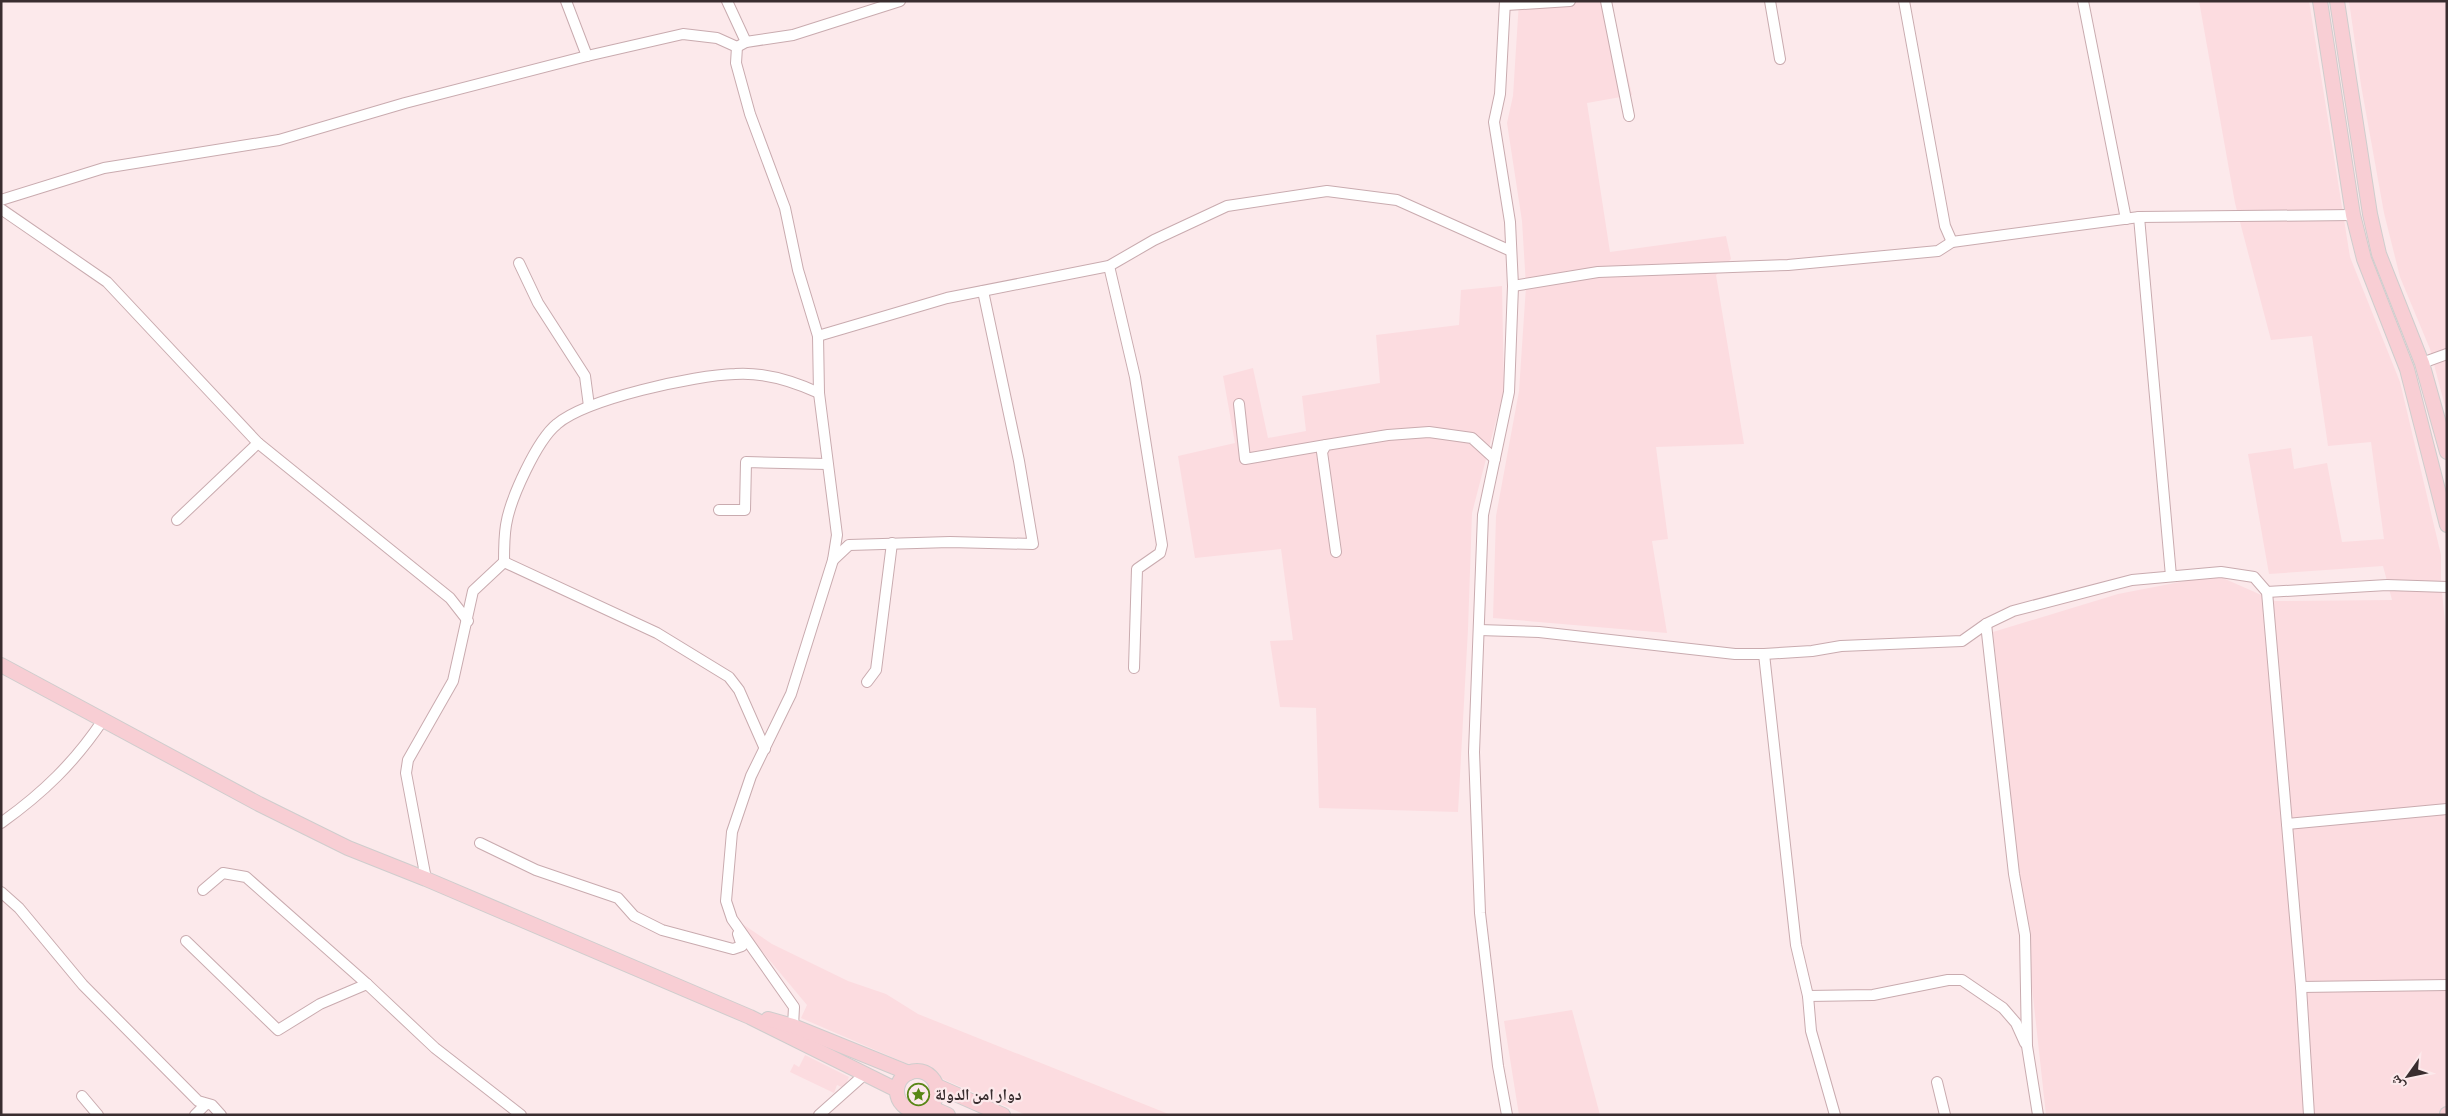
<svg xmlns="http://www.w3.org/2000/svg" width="2448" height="1116" font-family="'Sofia Sans Condensed','Noto Naskh Arabic',sans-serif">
	<rect width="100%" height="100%" fill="#fce9eb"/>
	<g fill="#fcdce0">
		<polygon points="1519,1 1611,1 1632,95 1587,103 1610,252 1726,236 1731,259 1716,275 1744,444 1656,447 1668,539 1652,541 1667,633 1493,618 1496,516 1519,391 1526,286 1522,221 1507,123 1513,96"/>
		<polygon points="2199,1 2309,1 2350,257 2400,382 2441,555 2441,582 2447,642 2447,1115 2046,1115 1993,632 2118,594 2216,575 2275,601 2392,600 2383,566 2269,574 2248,454 2291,448 2294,469 2327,463 2342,542 2384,539 2371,442 2328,446 2312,336 2271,340 2235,203"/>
		<polygon points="2349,1 2447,1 2447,414 2430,349 2400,277 2384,213 2361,85"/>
		<polygon points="1502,286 1504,390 1472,513 1468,629 1458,812 1319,808 1316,708 1280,707 1270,641 1293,640 1281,549 1195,558 1178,456 1235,443 1223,376 1253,368 1268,438 1306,431 1302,396 1380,383 1376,335 1459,325 1461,290"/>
		<polygon points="735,919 772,944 848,981 886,994 918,1014 1171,1115 1026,1115 801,1018 807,1005"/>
		<polygon points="1572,1010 1600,1115 1519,1115 1504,1021"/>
		<polygon points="805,1055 849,1077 844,1088 837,1085 834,1093 790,1072 794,1064 799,1067"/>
	</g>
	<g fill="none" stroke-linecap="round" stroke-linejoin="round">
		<defs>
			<g id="minor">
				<polyline points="566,1 587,56"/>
				<polyline points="727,1 746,42"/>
				<polyline points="1505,1 1500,94 1494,122 1510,222 1513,286 1509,392 1483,515 1474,752 1480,913 1498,1066 1507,1115"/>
				<polyline points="1606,1 1629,116"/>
				<polyline points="1770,1 1780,59"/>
				<polyline points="1904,1 1945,226 1952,242"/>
				<polyline points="2083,1 2126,219"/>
				<polyline points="1506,5 1570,1"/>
				<polyline points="1,200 104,168 279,140 405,103 587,56 683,34 717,38 737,47"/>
				<polyline points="1,209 107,282 258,443 450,598 468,621"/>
				<polyline points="2139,217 2171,576"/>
				<polyline points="519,263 538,303 585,376 589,406"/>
				<polyline points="1109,266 1135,377 1162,545 1160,553 1137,569 1134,668"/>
				<polyline points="1513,286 1598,272 1788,265 1938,251 1952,242 2139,217 2353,215"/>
				<polyline points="818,336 947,298 1109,266 1154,240 1227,206 1327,191 1397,200 1511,251"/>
				<polyline points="2422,363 2447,354"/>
				<polyline points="1239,404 1245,459 1326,445"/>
				<polyline points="719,510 745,510 746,462 827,464"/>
				<polyline points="177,520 258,443"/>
				<polyline points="1336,552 1322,452 1326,445 1388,435 1429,432 1472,438 1495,459"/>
				<polyline points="833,560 849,545 950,542 1033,544 1019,461 983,291"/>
				<polyline points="504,562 657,633 729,677 739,690 765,749"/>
				<polyline points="2267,592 2387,585 2447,587"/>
				<polyline points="1986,624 2014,874 2025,935 2027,1046 2038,1115"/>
				<polyline points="1479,630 1539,632 1735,654 1764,654 1812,651 1841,646 1962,641 1986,624 2013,611 2132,580 2221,572 2254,577 2267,592 2301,987 2309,1115"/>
				<polyline points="1764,654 1796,945 1808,996 1811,1031 1835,1115"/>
				<polyline points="867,682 876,670 892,543"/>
				<path d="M1,823C43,793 74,763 103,720"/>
				<polyline points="2287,824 2447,809"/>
				<polyline points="480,843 536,870 618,898 634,916 662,930 733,949 742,946 738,934"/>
				<path d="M426,879L406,773L408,760L453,681L473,591L504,562C504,550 504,537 506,525C510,499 537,440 557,424C586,399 695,375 735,374C764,372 793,381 819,393"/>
				<polyline points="203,890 223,873 246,877 367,984 435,1048 521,1115"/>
				<polyline points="1,892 19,908 83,985 198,1101 212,1105 221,1115"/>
				<polyline points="186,941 278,1030 320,1004 367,984"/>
				<polyline points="2301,987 2447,985"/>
				<polyline points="1808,996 1873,995 1948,980 1962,980 2003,1008 2016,1023 2025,1043"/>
				<polyline points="793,1026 794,1007 732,919 726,901 732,832 751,776 791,694 833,560 837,535 819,393 818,336 798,270 785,208 750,114 736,63 737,47 746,42 793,35 900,1"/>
				<polyline points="1937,1082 1945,1115"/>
				<polyline points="82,1096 98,1115"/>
				<polyline points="195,1115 206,1104"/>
				<polyline points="819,1115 865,1074"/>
			</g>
			<g id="major">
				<polyline points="2320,1 2353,215 2364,259 2407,369 2447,525"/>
				<polyline points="2337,1 2370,214 2379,254 2422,363 2447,452"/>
				<polyline points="1,665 259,804 348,848 426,879 750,1017 897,1090"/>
				<polyline points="768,1019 793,1026 909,1073"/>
				<circle cx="917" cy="1091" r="20"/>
				<polyline points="937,1086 1003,1115"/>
				<polyline points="930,1107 948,1115"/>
				<polyline points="2447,1115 2447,1114"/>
			</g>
		</defs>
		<use href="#minor" stroke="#c9abaf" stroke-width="12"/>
		<use href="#major" stroke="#cfcdcd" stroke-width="16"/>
		<use href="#minor" stroke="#fff" stroke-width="10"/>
		<use href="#major" stroke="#f8ced4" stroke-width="14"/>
	</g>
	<defs>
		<symbol id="sight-ring" viewBox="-11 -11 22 22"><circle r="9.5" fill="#fce9eb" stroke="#588615" stroke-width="1.5"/><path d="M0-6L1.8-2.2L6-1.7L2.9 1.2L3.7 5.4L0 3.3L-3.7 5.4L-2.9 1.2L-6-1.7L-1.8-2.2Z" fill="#588615"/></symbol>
	</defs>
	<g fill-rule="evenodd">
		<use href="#sight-ring" x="906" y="1082" width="25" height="25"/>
	</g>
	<g text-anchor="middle" stroke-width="4.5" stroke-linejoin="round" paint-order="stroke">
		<g font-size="16" font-weight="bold" fill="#392d2f" stroke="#fce9eb" text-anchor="start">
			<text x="935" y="1100">دوار امن الدولة</text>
		</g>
	</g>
	<rect width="2448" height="1116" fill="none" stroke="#392d2f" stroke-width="5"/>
	<g transform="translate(2408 1076) rotate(237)" stroke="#fce9eb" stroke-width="4" paint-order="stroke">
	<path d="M0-4L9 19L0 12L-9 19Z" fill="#392d2f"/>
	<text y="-8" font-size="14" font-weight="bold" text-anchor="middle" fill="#392d2f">ش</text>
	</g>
</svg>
